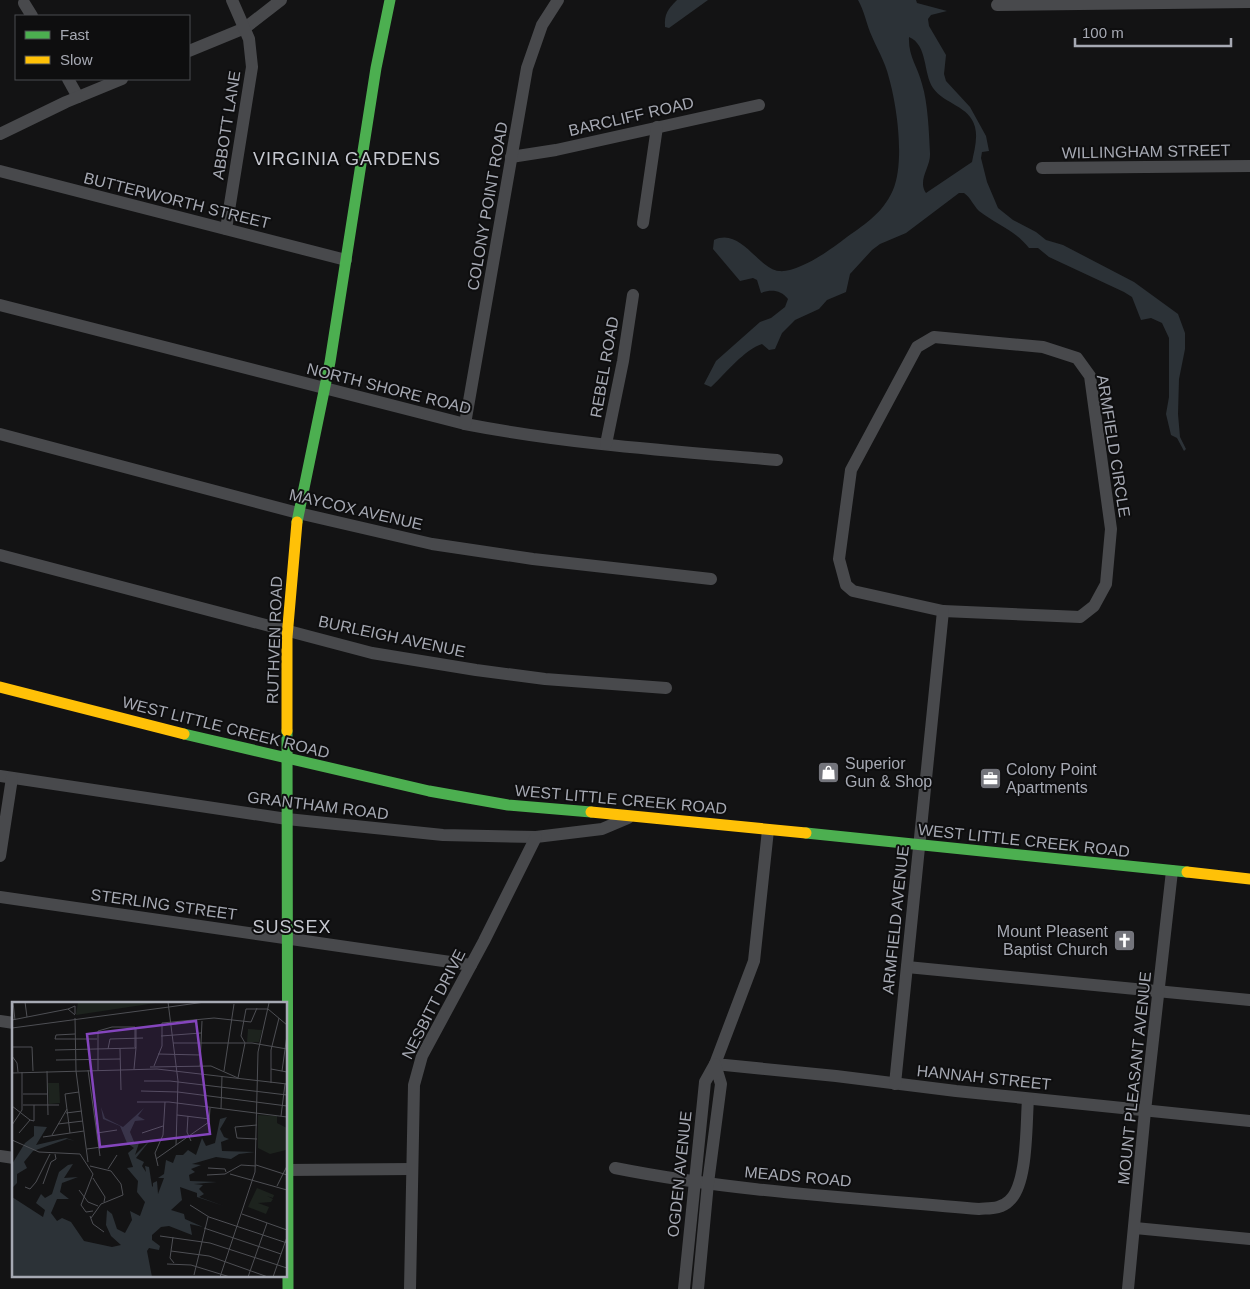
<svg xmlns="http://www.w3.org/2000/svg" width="1250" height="1289" font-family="Arial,sans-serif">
	<rect width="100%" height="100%" fill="#131314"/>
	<g fill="#2c3237" fill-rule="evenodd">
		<path d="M677,0H708L669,28L665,27C664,14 668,9 677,0Z"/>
		<path d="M858,0H916L917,3L947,11L931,15L928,19L929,26L946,55L944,74L946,81L970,107L986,136L989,151L982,152L981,158L987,182L998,208L1013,220L1036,232L1046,240L1063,245L1134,282L1178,314L1185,333V349L1179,379L1178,414L1180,437L1186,449L1184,451L1177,438L1171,435L1166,414L1169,397V338L1162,323L1151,318L1141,320L1132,297L1124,292L1049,257L1038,248H1029C1016,231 996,224 979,211C973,205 971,198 964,193H959L906,233L880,244L872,250L850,274L846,292L827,300L819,309L795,320L782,333L775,349L769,350L762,344C745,349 725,374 711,387L704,384L716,361L760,322L771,318L785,307L788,299C781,290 771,289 761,293L757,280L753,278L740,281L713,249L714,240C741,227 758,269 779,271C797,273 829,251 843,240C863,225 882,215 893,190C905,162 897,106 889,78C885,61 876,47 870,32C866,21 864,11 858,0ZM909,37C928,45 923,73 933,88C944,104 970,106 975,127C978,139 974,151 972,162L926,193C917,180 931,167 930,153C929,133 928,103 922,84C918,67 908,56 909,37Z"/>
	</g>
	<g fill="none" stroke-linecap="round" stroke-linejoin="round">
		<g stroke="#48494c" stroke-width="12">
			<polyline points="24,3 32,16"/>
			<polyline points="997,5 1250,2"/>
			<polyline points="189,51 245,28 281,0"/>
			<polyline points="68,79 78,97"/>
			<polyline points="0,134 66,102 122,79"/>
			<polyline points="511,157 556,150 759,105"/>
			<polyline points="1042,168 1250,166"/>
			<polyline points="0,171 346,260"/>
			<polyline points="643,223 657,127"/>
			<polyline points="226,229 252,67 249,39 232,0"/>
			<path d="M0,305L465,424C568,444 673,451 777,460"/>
			<polygon points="934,337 1043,347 1077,358 1090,376 1111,529 1106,584 1094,606 1080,617 943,611 853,591 846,585 839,559 851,470 917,347"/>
			<polyline points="465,424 527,68 542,25 558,0"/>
			<polyline points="0,434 298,513 432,544 533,559 711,579"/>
			<polyline points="606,444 623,361 633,295"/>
			<polyline points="0,555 372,653 476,670 545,679 666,688"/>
			<polyline points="0,776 287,819 443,835 536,837 602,829 628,818"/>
			<polyline points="768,830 754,961 715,1064 836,1076 956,1091 1250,1121"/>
			<polyline points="0,856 12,778"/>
			<polyline points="0,897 471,965"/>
			<polyline points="907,967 1250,1000"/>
			<polyline points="0,1021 14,1023"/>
			<polyline points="895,1084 943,611"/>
			<polyline points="0,1156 14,1158"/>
			<path d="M615,1168C735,1192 858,1198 979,1209C990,1208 1001,1209 1009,1201C1028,1185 1026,1124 1028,1099"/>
			<polyline points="286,1170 412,1169"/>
			<polyline points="1135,1228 1250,1239"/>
			<polyline points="410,1289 414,1085 422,1056 484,941 536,837"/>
			<polyline points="684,1289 705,1082 715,1064 721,1084 708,1183 698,1289"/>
			<polyline points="1128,1289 1145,1111 1172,871"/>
		</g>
		<g stroke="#4caf50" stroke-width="11">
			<polyline points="297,522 330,362 376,68 390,0"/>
			<polyline points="287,731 288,1289"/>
			<polyline points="184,734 429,791 508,805 591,812"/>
			<polyline points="806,833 1187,872"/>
		</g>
		<g stroke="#ffc107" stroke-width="11">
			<polyline points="0,687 184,734"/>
			<polyline points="287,731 287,637 297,522"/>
			<polyline points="591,812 806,833"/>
			<polyline points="1187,872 1250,879"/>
		</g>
	</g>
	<defs>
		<symbol id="shop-square" viewBox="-11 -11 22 22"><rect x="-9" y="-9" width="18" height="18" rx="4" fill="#73747b" stroke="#0e0e0f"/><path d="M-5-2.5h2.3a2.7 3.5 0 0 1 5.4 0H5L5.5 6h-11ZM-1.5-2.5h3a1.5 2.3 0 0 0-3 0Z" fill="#fff"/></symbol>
		<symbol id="office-square" viewBox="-11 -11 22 22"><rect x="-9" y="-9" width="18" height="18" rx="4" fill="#73747b" stroke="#0e0e0f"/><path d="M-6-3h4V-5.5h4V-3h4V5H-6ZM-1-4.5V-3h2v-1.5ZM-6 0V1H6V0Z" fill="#fff"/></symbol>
		<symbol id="church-square" viewBox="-11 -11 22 22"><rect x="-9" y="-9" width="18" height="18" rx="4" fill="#73747b" stroke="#0e0e0f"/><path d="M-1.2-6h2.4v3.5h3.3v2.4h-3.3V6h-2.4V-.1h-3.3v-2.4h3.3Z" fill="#fff"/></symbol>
	</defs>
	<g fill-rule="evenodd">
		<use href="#shop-square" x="816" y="760" width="25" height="25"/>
		<use href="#office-square" x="978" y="766" width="25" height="25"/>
		<use href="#church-square" x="1112" y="928" width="25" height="25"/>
	</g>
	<g text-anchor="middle" stroke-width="4" stroke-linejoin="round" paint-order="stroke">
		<g font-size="16" fill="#a6a9b3" stroke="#0e0e0f">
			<text transform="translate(631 116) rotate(-13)" y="6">BARCLIFF ROAD</text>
			<text transform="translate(226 125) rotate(-81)" y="6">ABBOTT LANE</text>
			<text transform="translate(1146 151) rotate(-1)" y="6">WILLINGHAM STREET</text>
			<text transform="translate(177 200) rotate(14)" y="6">BUTTERWORTH STREET</text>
			<text transform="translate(487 206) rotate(-80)" y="6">COLONY POINT ROAD</text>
			<text transform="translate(604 367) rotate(-80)" y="6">REBEL ROAD</text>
			<text transform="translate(389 388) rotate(14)" y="6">NORTH SHORE ROAD</text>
			<text transform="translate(1114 446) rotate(81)" y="6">ARMFIELD CIRCLE</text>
			<text transform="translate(356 509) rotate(13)" y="6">MAYCOX AVENUE</text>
			<text transform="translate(392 636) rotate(12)" y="6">BURLEIGH AVENUE</text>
			<text transform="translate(274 640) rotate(-88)" y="6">RUTHVEN ROAD</text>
			<text transform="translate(226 727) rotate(14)" y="6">WEST LITTLE CREEK ROAD</text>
			<text transform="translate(621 799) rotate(5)" y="6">WEST LITTLE CREEK ROAD</text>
			<text transform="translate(318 805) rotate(7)" y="6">GRANTHAM ROAD</text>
			<text transform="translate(1024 840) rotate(6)" y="6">WEST LITTLE CREEK ROAD</text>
			<text transform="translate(164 904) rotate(8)" y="6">STERLING STREET</text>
			<text transform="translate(895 920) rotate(-84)" y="6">ARMFIELD AVENUE</text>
			<text transform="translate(433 1004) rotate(-63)" y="6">NESBITT DRIVE</text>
			<text transform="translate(984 1077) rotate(6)" y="6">HANNAH STREET</text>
			<text transform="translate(1134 1078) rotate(-84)" y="6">MOUNT PLEASANT AVENUE</text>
			<text transform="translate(679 1174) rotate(-84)" y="6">OGDEN AVENUE</text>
			<text transform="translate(798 1176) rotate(5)" y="6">MEADS ROAD</text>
		</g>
		<g font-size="16" fill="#a6a9b3" stroke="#0e0e0f" text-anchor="start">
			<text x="845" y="769">Superior<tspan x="845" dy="18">Gun &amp; Shop</tspan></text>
			<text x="1006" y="775">Colony Point<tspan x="1006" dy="18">Apartments</tspan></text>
			<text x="1108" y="937" text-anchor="end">Mount Pleasent<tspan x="1108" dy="18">Baptist Church</tspan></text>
		</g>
		<g font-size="18" letter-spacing="1" fill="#c6c8d0" stroke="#0e0e0f">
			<text x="347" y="165">VIRGINIA GARDENS</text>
			<text x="292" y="933">SUSSEX</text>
		</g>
	</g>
	<g transform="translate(12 1002)">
		<rect width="275" height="275" fill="#131314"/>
		<path d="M66,0H150L64,13ZM236,27L250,28L247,40H235ZM36,81H47L48,101L37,102ZM246,113L265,114V121L275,126L274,148L258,152L246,146ZM245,186L262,193L261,196L255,194L261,197L259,200L246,201L257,205L254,212L236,205Z" fill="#1d231e"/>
		<path d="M89,105L93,116L111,125L132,106L126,114L133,118L123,119L118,130L123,142L127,141L123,153L139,137L124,156L132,160L130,164L134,170L133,164L137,165L140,184L141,185V181L145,179L146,192L152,176H146L152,172L154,158L161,161L164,153H171L176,148L184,153L190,136L194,144L203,141L208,117L215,115L208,127L212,135L217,137L209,140L210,149L243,150L227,152L219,157L204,155L180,162L189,163L179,167L183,170L177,173L178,179L205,180L182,182L191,183L187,187L192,192L187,195L212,204L185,195V191L168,185L170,198L159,208L172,212L173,217L191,225L178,222L180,233L157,224L149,225L140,233V238L148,244L147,248L137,246L135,249L140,275H0V195L31,215L33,208L24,201L29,192L33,196L40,192L47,170L56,163L61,162L52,176L66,175L50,181L48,190L57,197H45L39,211L45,219L50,216L59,220L72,239L100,245L109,243L99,234L94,223L95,208L100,212L105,227L113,231L120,218L118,209L128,214L133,200L125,190L126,179L115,166L121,165L116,151L122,146L115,141L108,124L91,117ZM22,124L35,125L24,143L54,136L63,139L55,137L21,149L12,160L15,166L5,172V181L0,186V162L13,141L22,134Z" fill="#2c3237"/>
		<path fill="none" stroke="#4e4f54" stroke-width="1" d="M1,0L3,18M13,0L15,15M157,5L193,0M56,7L63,4V12M63,16L64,69M0,18L56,7L63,13M123,25L124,26V46L123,45ZM0,26L157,5M63,32L44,33L43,37H85M149,34L189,31M161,41H240L275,47M0,45H20L21,69M96,47L98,37L131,36M108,47L109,88M43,48L124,46L122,67M146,52L189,53M0,54L5,61L6,70M44,58L108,57M142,64L150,44V21L202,16L239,20L245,6M188,64L190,19M138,65L199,64L226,76L233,41L229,34L234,7H256L275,23M259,67L275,70M76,68L88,154M86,68V29L100,25H123M35,69L36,113M64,69L76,160M212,69L222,2M270,69L275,33M0,71L145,67L275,82M132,79H158L275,93M259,81V48L267,16M129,89L166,90L275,104M11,92H35M125,100H157L275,115M11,103H47M0,104L18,118M209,107L210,74M54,111L70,109M165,113L198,117M176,114L175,130L179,139M269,114L273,82M18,118L22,119V103M46,122L71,119M0,123L10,108V70M7,131L18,118M58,131L53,92L67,90M85,131L105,128M130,131L151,124M40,133L55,107M31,135L72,129M245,137L225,136L223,125L245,123M0,138L27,150L68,152L81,172L69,203L74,210L81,209M164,143L197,120L198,106M75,147L111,142M144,157L164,143L166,79L156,0M244,163L275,173M78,164L99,169L109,182L111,193L89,202L79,216M146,164L143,151L151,133L153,100M196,166L213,167L214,170M96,167L105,153M218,172L275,188M195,173L213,172L229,163L244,164M81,176L93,195L92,200M31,182L39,160L44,157L43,152M265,184L275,164M13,185L18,187L24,180L38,152M67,188L76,200L86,204M178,203L197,215L275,241M230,212L275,228M78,214L81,222L92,230M192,226L269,252M148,234L198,241L275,266M161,235L158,256L162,261M159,249L197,254L256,275M155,262L179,263L218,275M182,273L196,215M208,275L243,170L246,50L257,1M236,275L255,221M261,275L275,235"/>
		<path fill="#8445bd" fill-opacity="0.15" stroke="#8445bd" stroke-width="2.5" d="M184,19L198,132L88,145L75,32Z"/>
		<rect width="275" height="275" fill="none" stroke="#a6a9b3" stroke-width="2.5"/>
	</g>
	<rect x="15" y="15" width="175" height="65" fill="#0e0e0f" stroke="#4b4c51"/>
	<rect x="25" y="31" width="25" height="8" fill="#4caf50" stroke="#4b4c51"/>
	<text x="60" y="40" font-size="15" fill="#a6a9b3">Fast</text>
	<rect x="25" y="56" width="25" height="8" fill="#ffc107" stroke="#4b4c51"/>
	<text x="60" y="65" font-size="15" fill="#a6a9b3">Slow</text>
	<path d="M1075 38v8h156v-8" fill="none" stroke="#a6a9b3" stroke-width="2.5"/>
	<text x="1082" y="38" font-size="15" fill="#a6a9b3" stroke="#0e0e0f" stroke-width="4" paint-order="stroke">100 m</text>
</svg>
